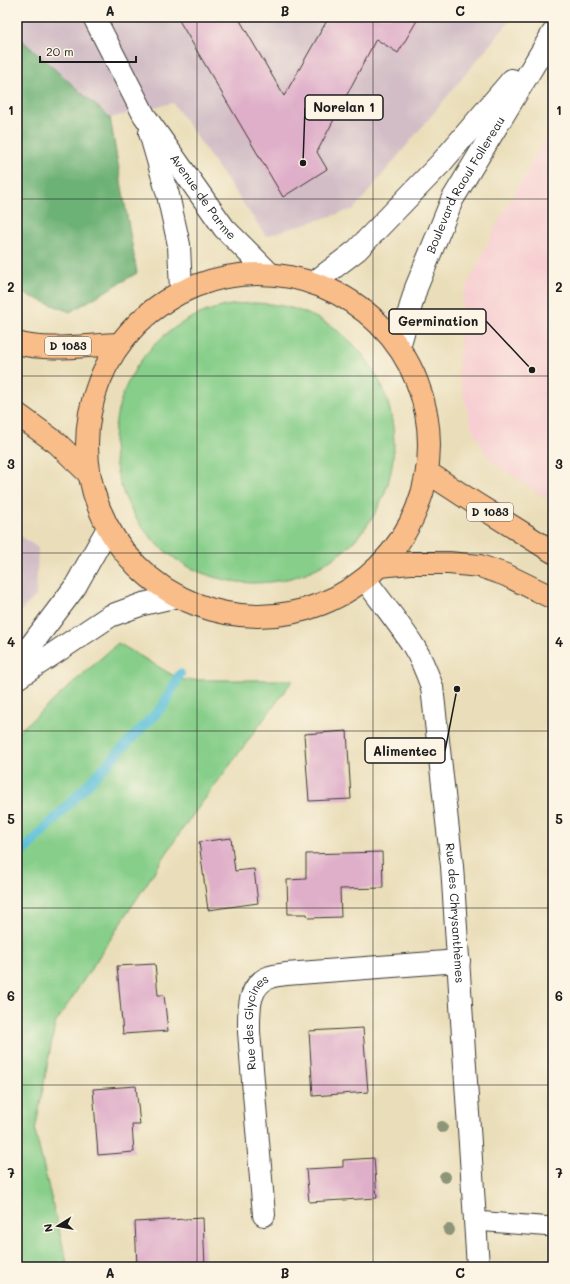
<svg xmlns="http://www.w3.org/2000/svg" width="570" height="1284" font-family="Mali,sans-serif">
	<rect width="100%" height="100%" fill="#fcf5e5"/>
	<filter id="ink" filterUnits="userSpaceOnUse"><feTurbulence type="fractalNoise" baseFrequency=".025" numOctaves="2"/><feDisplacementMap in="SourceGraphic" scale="8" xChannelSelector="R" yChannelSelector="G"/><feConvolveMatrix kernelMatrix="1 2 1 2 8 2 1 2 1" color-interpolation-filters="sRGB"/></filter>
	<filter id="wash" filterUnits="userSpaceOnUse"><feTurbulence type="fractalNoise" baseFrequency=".012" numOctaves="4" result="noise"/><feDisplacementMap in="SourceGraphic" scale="16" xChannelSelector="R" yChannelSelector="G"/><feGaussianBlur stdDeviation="0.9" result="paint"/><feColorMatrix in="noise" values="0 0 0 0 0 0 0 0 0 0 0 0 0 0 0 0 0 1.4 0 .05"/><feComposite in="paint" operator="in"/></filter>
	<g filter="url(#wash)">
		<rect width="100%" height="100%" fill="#eadeba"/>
		<polygon fill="#f7cfd2" points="553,124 553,503 490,460 471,426 458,372 463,294 502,214 512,198"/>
		<g fill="#d2bdc6">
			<polygon points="17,17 513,17 354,209 266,236 173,103 110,118 17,36"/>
			<polygon points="17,533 38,548 36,596 17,614"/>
		</g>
		<g fill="#86ce89" stroke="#517552">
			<circle cx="254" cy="443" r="140"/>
			<polygon points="118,643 181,680 293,680 181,831 55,1024 35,1131 68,1267 33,1267 17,1263 17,733"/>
		</g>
		<polygon fill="#6cb175" stroke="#446648" points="17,36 110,118 137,273 70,312 17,291"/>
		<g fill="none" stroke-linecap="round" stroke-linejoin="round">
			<polyline stroke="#5bc0d9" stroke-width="10" points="17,858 163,706 180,674"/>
		</g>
		<g id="blocks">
			<g fill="#dfafc9">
				<polygon points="177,17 238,17 284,96 329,17 419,17 398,53 376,39 317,152 327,169 283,197"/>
				<polygon points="347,731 351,799 309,801 304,734"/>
				<polygon points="231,838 235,871 254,869 258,903 208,910 199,842"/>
				<polygon points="382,852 383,888 340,889 341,917 308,918 307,914 288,914 287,880 306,879 306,854"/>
				<polygon points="155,964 158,995 164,995 168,1031 123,1034 117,966"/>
				<polygon points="363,1028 368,1092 313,1096 309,1031"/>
				<polygon points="136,1086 140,1125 132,1125 134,1152 98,1155 93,1089"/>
				<polygon points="374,1158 377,1198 309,1202 306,1169 343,1167 343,1160"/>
				<polygon points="203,1218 205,1267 137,1267 135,1222"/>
			</g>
		</g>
	</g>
	<g filter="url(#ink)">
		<use href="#blocks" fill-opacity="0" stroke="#3b3934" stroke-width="1"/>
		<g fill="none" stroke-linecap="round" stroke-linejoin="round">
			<defs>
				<polyline id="lane" points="475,1221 553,1227"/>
				<g id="street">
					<path id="s1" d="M94,17L144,115L224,228L269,273"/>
					<polyline points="150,133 168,195 179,245 181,291"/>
					<polyline points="315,282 357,250 441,163 512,80"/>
					<path id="s2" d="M399,347L416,288L452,200L553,33"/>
					<path id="s3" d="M365,579C381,602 400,624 414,647C422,660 427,673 432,687L452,866L478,1267"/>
					<polyline points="17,664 75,587 108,528"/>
					<polyline points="17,678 110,616 143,604 178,596"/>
					<path id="s4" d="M264,1215L249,1032C249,1012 247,985 270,977C275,975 281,975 286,974L459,961"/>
				</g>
				<g id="primary">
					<circle cx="258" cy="445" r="171"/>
					<path d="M17,343C49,352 86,345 119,344"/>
					<polyline points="17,414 57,443 89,474"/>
					<polyline points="427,472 473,502 553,552"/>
					<polyline points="380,566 410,563 449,563 480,566 506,575 553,598"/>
				</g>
			</defs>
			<use href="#lane" stroke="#3b3934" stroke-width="21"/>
			<use href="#street" stroke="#3b3934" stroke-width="24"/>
			<use href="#primary" stroke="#3b3934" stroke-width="24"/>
			<use href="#lane" stroke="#fff" stroke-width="19"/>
			<use href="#street" stroke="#fff" stroke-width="22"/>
			<use href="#primary" stroke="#f8bd88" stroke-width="22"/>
		</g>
		<g fill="#8d9578">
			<circle cx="442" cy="1127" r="6"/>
			<circle cx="445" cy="1177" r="6"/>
			<circle cx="449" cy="1230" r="6"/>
		</g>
	</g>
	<path fill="none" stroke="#1c1c1c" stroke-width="1" stroke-opacity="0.55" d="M197,17V1267M373,17V1267M17,199H553M17,376H553M17,553H553M17,731H553M17,908H553M17,1085H553"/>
	<g text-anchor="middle" stroke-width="3" stroke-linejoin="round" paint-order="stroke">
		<g fill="#fcf5e5" stroke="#5f5d58" stroke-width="1">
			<rect x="45" y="337" width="46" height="18" rx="3"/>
			<rect x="467" y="503" width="46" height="18" rx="3"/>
		</g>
		<g font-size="11" font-weight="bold" fill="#1c1c1c">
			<text x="68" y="350">D 1083</text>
			<text x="490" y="516">D 1083</text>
		</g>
		<g font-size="12" fill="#1c1c1c" stroke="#fcf5e5">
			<text dy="4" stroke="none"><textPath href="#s2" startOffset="176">Boulevard Raoul Follereau</textPath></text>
			<text dy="4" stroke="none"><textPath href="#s1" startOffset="211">Avenue de Parme</textPath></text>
			<text dy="4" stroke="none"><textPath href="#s3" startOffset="355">Rue des Chrysanthèmes</textPath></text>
			<text dy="4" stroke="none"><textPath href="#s4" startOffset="195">Rue des Glycines</textPath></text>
		</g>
	</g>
	<path fill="none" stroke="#1c1c1c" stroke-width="1.5" d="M303 163L305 108M532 370L486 321M457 689L445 751"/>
	<g fill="#1c1c1c" stroke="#fcf5e5" stroke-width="1.5">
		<circle cx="303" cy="163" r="4"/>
		<circle cx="532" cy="370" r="4"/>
		<circle cx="457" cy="689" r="4"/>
	</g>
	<g fill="#fcf5e5" stroke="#1c1c1c" stroke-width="1.5">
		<rect x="305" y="95" width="78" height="25" rx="4"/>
		<rect x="389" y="309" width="97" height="25" rx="4"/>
		<rect x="365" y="738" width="80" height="25" rx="4"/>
	</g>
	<g font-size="13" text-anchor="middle" font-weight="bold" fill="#1c1c1c">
		<text x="344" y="112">Norelan 1</text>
		<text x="438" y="326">Germination</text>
		<text x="405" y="756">Alimentec</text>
	</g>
	<rect width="570" height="1284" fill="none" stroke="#fcf5e5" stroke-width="44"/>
	<g transform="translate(58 1226) rotate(259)" stroke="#fcf5e5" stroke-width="3" paint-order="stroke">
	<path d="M0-3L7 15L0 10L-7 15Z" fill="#1c1c1c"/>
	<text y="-6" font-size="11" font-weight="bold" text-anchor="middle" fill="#1c1c1c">N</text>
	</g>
	<path d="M40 56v6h96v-6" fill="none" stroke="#1c1c1c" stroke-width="2"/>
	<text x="46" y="56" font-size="12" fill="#1c1c1c" stroke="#fcf5e5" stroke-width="3" paint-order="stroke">20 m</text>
	<rect x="22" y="22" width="526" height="1240" fill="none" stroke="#1c1c1c" stroke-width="1.5"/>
	<g font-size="13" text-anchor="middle" font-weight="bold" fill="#1c1c1c">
		<text x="110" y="16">A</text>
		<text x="285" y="16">B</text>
		<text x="460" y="16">C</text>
		<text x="11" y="115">1</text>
		<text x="559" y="115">1</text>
		<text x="11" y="292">2</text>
		<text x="559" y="292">2</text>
		<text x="11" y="469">3</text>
		<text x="559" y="469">3</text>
		<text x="11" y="647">4</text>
		<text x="559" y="647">4</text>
		<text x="11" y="824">5</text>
		<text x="559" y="824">5</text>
		<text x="11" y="1001">6</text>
		<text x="559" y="1001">6</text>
		<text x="11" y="1178">7</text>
		<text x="559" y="1178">7</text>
		<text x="110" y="1278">A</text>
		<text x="285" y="1278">B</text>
		<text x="460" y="1278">C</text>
	</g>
</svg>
